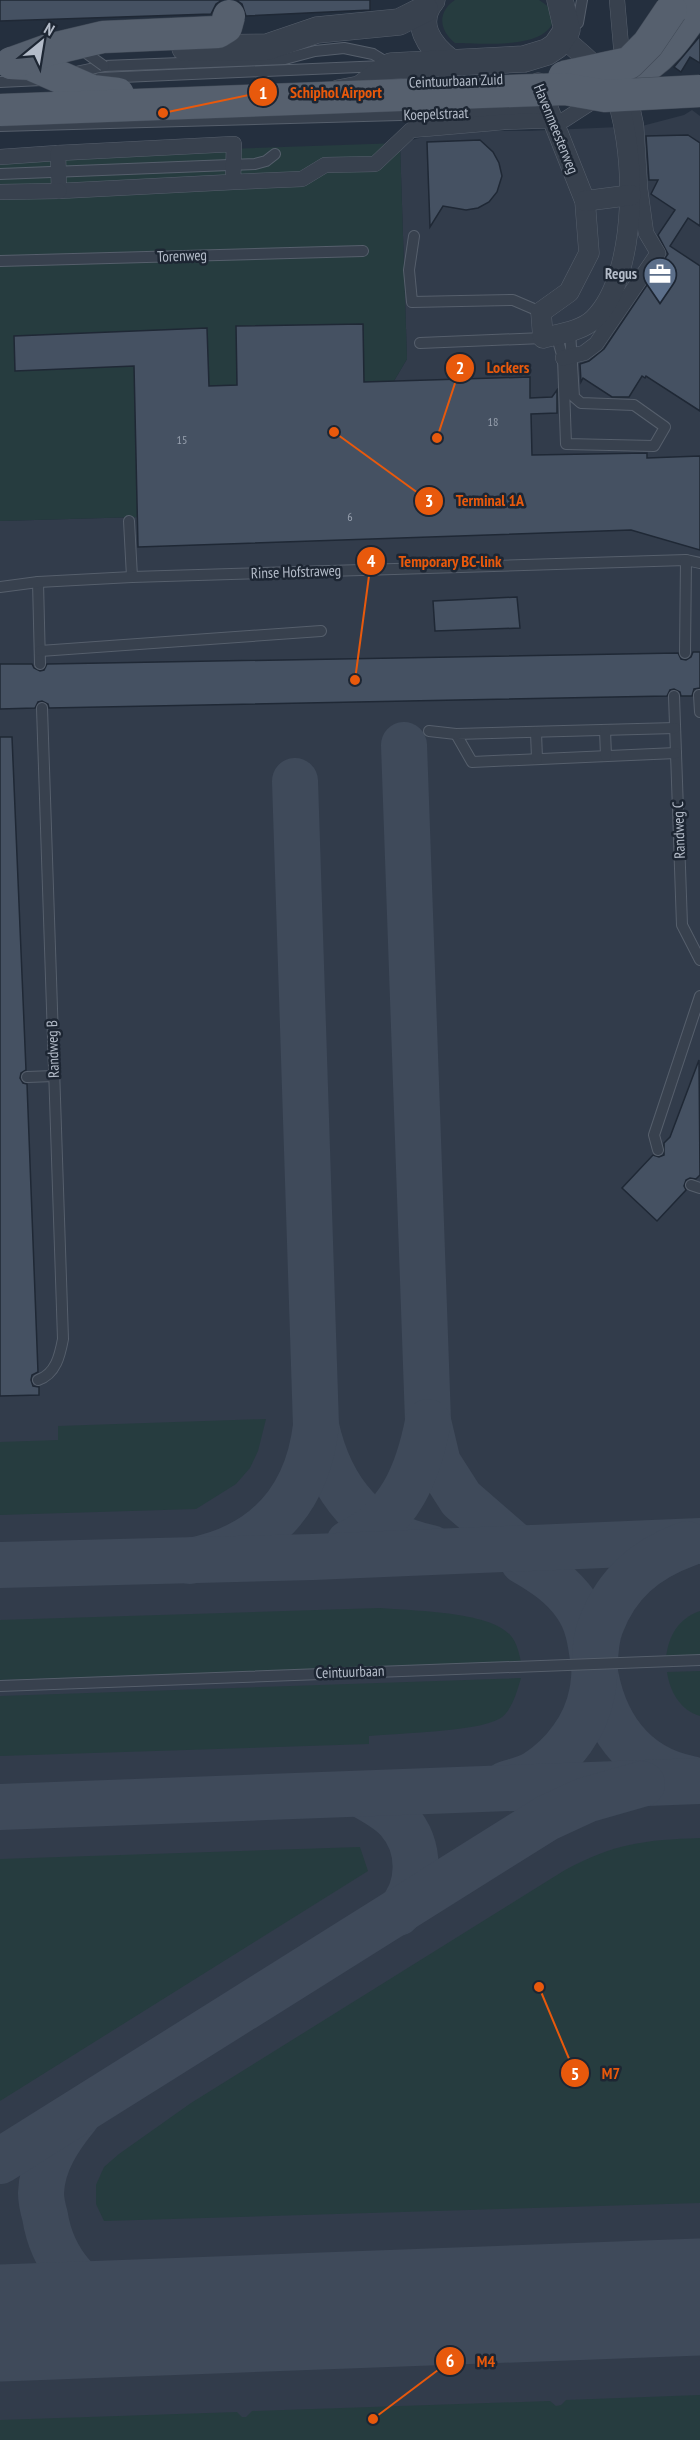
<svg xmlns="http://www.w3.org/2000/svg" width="700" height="2440" font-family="'PT Sans Narrow',sans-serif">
	<rect width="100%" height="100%" fill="#242f3e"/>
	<polygon fill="#323c4b" points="692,110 700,116 700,2440 0,2440 0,521 139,517 135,388 394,381 407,359 400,143 439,133 475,131 528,131 642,126 684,115"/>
	<g fill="#263c3f">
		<path d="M455,0H539C547,5 556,12 553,22C543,50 478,43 455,43C439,30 437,12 455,0Z"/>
		<polygon points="400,143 407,359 394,381 135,388 139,517 0,521 0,157"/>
		<polygon points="266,1419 258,1451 250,1468 236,1484 196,1509 0,1515 0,1442 58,1440 58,1426"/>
		<path d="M380,1608C412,1611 491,1611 511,1636C517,1643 519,1653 521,1662L0,1680V1620Z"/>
		<path d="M700,1611V1656L666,1657C669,1635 678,1619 700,1611Z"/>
		<path d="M700,1671V1716C680,1710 670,1692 667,1672Z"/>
		<path d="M521,1678C517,1691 512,1712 499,1719C475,1732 400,1733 369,1736V1744L0,1756V1696Z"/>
		<path d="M700,1838V2203L104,2221L96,2204V2185L104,2167L119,2154L191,2103L565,1870C615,1843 645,1840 700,1838Z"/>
		<polygon points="360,1847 368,1871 0,2101 0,1859"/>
		<polygon points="700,2395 700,2440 0,2440 0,2420 237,2412 242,2417 246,2417 252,2411 550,2401 556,2406 561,2405 566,2400"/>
	</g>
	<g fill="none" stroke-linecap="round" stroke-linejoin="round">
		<g stroke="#3f4a5a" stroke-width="46">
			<polyline points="404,745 428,1421 438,1463 461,1499 551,1577"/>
			<path d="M316,1426C330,1489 365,1535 431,1548"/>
			<path d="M349,1543C400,1519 418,1473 428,1422"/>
			<path d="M190,1561C264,1547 307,1501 316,1426L295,781"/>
			<path d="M523,1561C544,1573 562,1585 576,1605C589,1623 591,1644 594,1666C602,1722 632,1768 691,1779"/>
			<polyline points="0,1565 313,1557 700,1541"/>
			<path d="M506,1784C515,1781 527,1779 536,1773C563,1756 586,1726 592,1693C597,1671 592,1647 601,1625C617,1583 646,1559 687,1544"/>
			<path d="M360,1794C373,1801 388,1809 398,1820C422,1847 421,1888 398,1913"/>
			<polyline points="0,1807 700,1781"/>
			<path d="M77,2116C59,2138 42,2163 41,2193C41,2200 43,2209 45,2216C52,2261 83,2297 127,2311C143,2316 164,2315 182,2316"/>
			<polyline points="0,2161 547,1818 586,1800 642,1784"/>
		</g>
		<polyline stroke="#3f4a5a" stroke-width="117" points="0,2323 700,2297"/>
	</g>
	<g fill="#455162" stroke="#1f2835" stroke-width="1.5">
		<polygon points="0,0 222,0 216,4 211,14 0,21"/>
		<polygon points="236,0 370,0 370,10 246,16 242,4"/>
		<polygon points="700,36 700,63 690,57 681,72 674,67"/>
		<polygon points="688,135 700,143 700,226 688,218 670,246 700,266 700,411 646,376 645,378 642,376 629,397 612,397 583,378 581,382 580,364 589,361 604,349 668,254 658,235 675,210 651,194 658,180 649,180 646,136"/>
		<polygon points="480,140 493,152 499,163 502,176 497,192 489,202 478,208 466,210 443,206 430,227 427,142"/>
		<polygon points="363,324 364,382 530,377 530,398 552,397 557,390 557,413 531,414 532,455 647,453 647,458 700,456 700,550 631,530 138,547 134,366 15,371 14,336 207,328 209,386 237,385 236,326"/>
		<polygon points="517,597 520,628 435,631 433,601"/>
		<polygon points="693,652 700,652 700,688 694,689 692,696 681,696 680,692 674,689 670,690 667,696 49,708 48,704 42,701 38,702 35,708 0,709 0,664 32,664 34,668 40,671 44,670 47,664 678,653 681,659 686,660 691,657"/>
		<polygon points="0,737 12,737 26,1070 21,1073 20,1078 23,1083 27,1084 38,1372 32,1375 31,1380 33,1386 39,1387 39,1395 0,1396"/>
		<polygon points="699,1060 700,1175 696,1179 690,1178 686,1180 684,1186 686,1190 657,1221 622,1188 653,1155 659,1157 664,1155 664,1143 670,1137"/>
	</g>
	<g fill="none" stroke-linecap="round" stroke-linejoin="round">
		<defs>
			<g id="service">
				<polyline points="567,30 578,23 582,0"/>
				<polyline points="71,73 104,66 285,59 315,51 344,48 373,54 391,65"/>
				<polyline points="99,78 383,66"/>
				<polyline points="0,82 42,80"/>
				<polyline points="0,126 549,111"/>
				<polyline points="0,174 255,164 266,161 275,154"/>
				<polyline points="414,236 409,270 412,302 513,300 541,312"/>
				<polyline points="0,261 363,251"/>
				<polyline points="556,334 563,358 566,444 654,446 665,427 634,405 581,403 574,397 570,331"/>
				<polyline points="420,343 543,338"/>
				<polyline points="129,521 132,577"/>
				<polyline points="38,582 40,664"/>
				<polyline points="0,587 38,582 132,577 686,560 700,563"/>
				<polyline points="40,651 321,631"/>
				<polyline points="685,653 686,560"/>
				<polyline points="699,695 700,712"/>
				<polyline points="674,696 682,925 700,960"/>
				<polyline points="675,728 456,734 472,762 676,753"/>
				<polyline points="605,730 606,756"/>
				<polyline points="429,731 456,734"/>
				<polyline points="536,732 537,759"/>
				<polyline points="27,1077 54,1076"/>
				<polyline points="658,1150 654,1135 700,996"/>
				<polyline points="691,1185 700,1188"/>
				<path d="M38,1380C56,1374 60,1355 63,1339L42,708"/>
				<polyline points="0,1686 700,1660"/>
			</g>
			<g id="pedestrian">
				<polyline points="617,0 623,69"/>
				<polyline points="0,157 58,153"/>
				<polyline points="233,182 59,191 58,153 234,144 233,182 302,179 325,165 375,164 411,130 504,122 564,120 598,98"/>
				<polyline points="0,192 59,191"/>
				<polyline points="563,358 584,353 596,344 658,253 646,233 640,189 636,125 629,92"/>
			</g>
			<g id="minor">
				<path d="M538,83L585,201L589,253L569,292L541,312L543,338C559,334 582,331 594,319C640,274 637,141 612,86C605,73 575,48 563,38"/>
				<polyline points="585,201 631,195"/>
			</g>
			<g id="tertiary">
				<path d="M432,0C413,23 429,46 450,62"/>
				<polyline points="185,48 267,47 317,30 399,22 425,9"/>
				<polyline points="339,93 360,89 391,66 524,59 547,52 556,46 567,30 560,0"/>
			</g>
			<path id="primary" d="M630,75C662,62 681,32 700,4"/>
		</defs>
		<use href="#service" stroke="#565f6c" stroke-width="12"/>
		<use href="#pedestrian" stroke="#565f6c" stroke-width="16"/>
		<use href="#minor" stroke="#565f6c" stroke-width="21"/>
		<use href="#tertiary" stroke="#565f6c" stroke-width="27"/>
		<use href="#primary" stroke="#414a57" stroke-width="33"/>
		<use href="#service" stroke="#38414e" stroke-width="10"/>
		<use href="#pedestrian" stroke="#38414e" stroke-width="15"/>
		<use href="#minor" stroke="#38414e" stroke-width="20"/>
		<use href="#tertiary" stroke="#38414e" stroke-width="26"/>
		<use href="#primary" stroke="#56606e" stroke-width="32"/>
		<defs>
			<polyline id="service-bridge" points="79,48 104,66"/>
			<g id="primary-bridge">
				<polyline points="11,63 30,64 92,91 118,94"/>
				<polyline points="12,63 48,50 103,37 218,32 226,27 229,16"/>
				<polyline points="564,77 629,63 648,44 671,10"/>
				<polyline points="0,110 565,89 605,96 700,91"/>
			</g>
		</defs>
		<use href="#service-bridge" stroke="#565f6c" stroke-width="12" stroke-linecap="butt"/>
		<use href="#primary-bridge" stroke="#414a57" stroke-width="33" stroke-linecap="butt"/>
		<use href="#service-bridge" stroke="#38414e" stroke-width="10"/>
		<use href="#primary-bridge" stroke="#56606e" stroke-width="32"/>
	</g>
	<defs>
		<symbol id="office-pin" viewBox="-11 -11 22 30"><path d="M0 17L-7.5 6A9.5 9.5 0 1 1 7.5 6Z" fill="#5c6f8a" stroke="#1d2633"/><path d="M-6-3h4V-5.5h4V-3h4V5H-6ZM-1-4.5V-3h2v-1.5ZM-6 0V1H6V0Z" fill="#fff"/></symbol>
	</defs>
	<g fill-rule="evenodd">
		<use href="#office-pin" x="641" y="255" width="38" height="52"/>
	</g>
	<g text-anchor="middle" stroke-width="5" stroke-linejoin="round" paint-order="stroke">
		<g font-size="12" fill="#98a1af">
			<text x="493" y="426">18</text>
			<text x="182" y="444">15</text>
			<text x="350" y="521">6</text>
		</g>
		<g font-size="15" fill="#b4bcc9" stroke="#1d2633">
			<text transform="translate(456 81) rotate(-2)" y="5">Ceintuurbaan Zuid</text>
			<text transform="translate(436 114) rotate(-2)" y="5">Koepelstraat</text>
			<text transform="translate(556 129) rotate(68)" y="5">Havenmeesterweg</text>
			<text transform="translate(182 256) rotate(-2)" y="5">Torenweg</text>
			<text transform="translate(296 572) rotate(-2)" y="5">Rinse Hofstraweg</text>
			<text transform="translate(679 830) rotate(-92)" y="5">Randweg C</text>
			<text transform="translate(53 1049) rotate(-92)" y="5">Randweg B</text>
			<text transform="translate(350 1672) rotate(-2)" y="5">Ceintuurbaan</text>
		</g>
		<g font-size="15" font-weight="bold" fill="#b4bcc9" stroke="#1d2633" text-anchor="end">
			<text x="637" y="279">Regus</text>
		</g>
	</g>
	<path fill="none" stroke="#e8590c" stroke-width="2" d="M163 113L263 92M437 438L460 368M334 432L429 501M355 680L371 561M539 1987L575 2073M373 2419L450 2361"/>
	<g fill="#e8590c" stroke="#1d2633" stroke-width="2">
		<circle cx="163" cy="113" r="6"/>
		<circle cx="437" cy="438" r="6"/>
		<circle cx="334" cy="432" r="6"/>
		<circle cx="355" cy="680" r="6"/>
		<circle cx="539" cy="1987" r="6"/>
		<circle cx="373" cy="2419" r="6"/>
		<circle cx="263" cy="92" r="15"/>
		<circle cx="460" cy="368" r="15"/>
		<circle cx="429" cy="501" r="15"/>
		<circle cx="371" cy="561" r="15"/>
		<circle cx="575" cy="2073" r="15"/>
		<circle cx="450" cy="2361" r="15"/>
	</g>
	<g font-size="18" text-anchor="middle" font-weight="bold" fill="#fff">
		<text x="263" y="99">1</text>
		<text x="460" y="374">2</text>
		<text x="429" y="507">3</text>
		<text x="371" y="567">4</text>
		<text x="575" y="2080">5</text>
		<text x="450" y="2367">6</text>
	</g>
	<g font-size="16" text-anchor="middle" font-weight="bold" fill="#e8590c" stroke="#1d2633" stroke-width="5" stroke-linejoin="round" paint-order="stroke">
		<text x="336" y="98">Schiphol Airport</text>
		<text x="508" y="373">Lockers</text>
		<text x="490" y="506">Terminal 1A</text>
		<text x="450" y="567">Temporary BC-link</text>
		<text x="611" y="2079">M7</text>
		<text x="486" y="2367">M4</text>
	</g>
	<g transform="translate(42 42) rotate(30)" stroke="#1d2633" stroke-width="4.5" paint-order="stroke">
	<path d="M0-4.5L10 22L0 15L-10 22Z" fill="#b4bcc9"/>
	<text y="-9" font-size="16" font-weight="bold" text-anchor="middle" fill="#b4bcc9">N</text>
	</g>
</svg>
